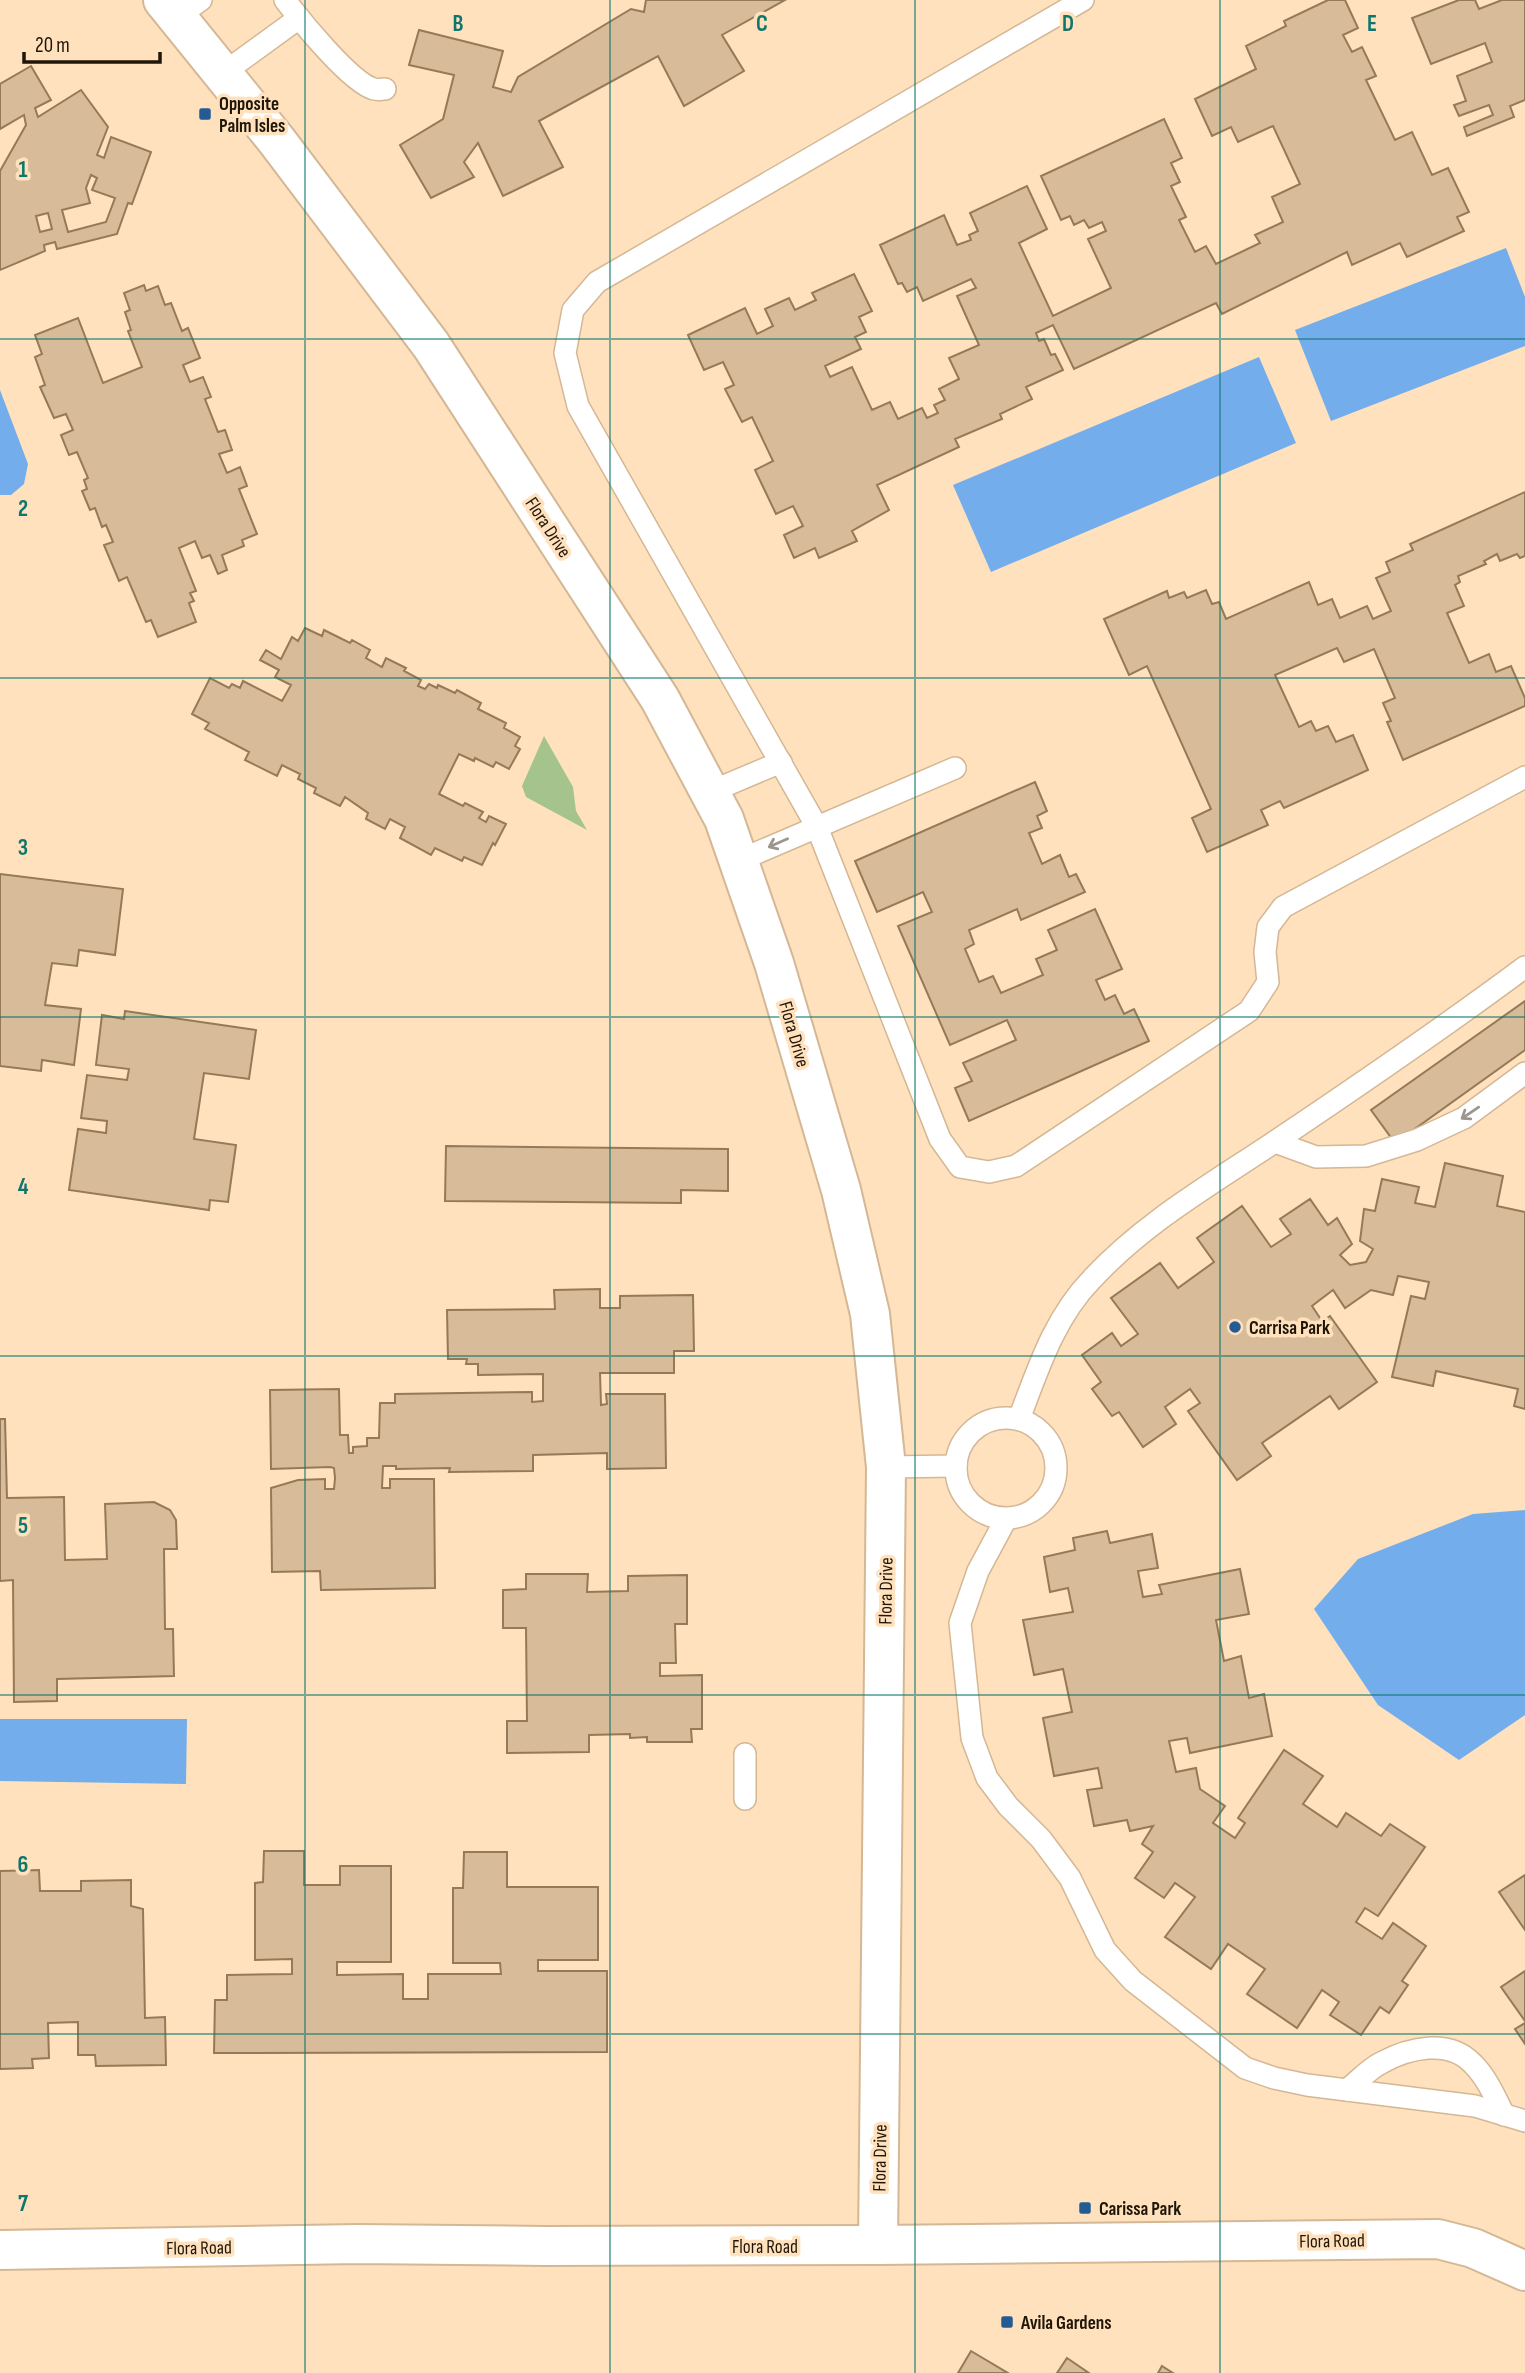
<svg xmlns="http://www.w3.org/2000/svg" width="1525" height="2373" font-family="'Sofia Sans Condensed',sans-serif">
	<rect width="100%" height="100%" fill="#ffe1bd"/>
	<polygon fill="#a5c38d" points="544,736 573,787 576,811 587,830 526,797 522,786"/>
	<g fill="#73adeb">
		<polygon points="1506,248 1525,297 1525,346 1331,421 1295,330"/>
		<polygon points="1259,357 1296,443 991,572 953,485"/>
		<polygon points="0,390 28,464 24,484 11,495 0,495"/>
		<polygon points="1525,1510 1525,1715 1459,1760 1378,1705 1314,1609 1358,1559 1473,1514"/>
		<polygon points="0,1719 187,1719 186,1784 0,1781"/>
	</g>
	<g fill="#d8bb98" stroke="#957a59" stroke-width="2" fill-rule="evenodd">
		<polygon points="646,0 785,0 722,35 744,71 684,106 658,56 539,121 563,167 503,196 478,143 464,162 474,177 431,198 400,145 443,119 454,75 409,65 419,30 503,51 493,87 511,92 518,77 631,9 644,12"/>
		<polygon points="1328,0 1345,0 1358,28 1343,35 1352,52 1362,47 1376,76 1366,80 1395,140 1412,132 1432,175 1448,168 1469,212 1457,217 1464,231 1407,257 1400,243 1352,265 1347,252 1222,314 1216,303 1074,369 1053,325 1036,333 1039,341 1044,339 1051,355 1055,354 1063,370 1026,387 1032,399 1000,414 1002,419 955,439 959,447 877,485 889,510 852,531 857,541 819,558 815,548 794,558 784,535 803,526 793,506 776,514 755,470 773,461 752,417 742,422 725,389 734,385 723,362 704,370 688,335 745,308 757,334 773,326 765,309 789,298 795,310 816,300 812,293 854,274 872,311 859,317 866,332 855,337 861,349 825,366 830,377 852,367 872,410 890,402 898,419 922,408 927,418 938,413 934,405 945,400 939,389 959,379 949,358 979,345 957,296 976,288 971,279 923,301 917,287 907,292 902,283 898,284 880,245 944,215 957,245 971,240 969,235 978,231 970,213 1027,186 1047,229 1019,243 1053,316 1111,288 1088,239 1106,231 1102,222 1089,228 1084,220 1074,225 1070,216 1061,220 1041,176 1164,119 1182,158 1171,163 1180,182 1171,186 1186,217 1179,220 1195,252 1206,246 1216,264 1260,243 1255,235 1283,222 1272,197 1300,184 1273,126 1238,142 1231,127 1212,136 1195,99 1256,69 1246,46 1286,26 1284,21"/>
		<polygon points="1459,0 1475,0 1479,9 1502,0 1525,0 1525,100 1510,106 1514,117 1467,136 1464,127 1493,115 1489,105 1459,116 1454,105 1466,101 1457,76 1492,62 1485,43 1431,64 1412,18"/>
		<path d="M31,66L51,100L35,108L38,117L81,90L108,127L97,155L104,158L111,137L151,152L132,204L128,203L117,234L57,249L55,242L44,245L45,251L0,270V171L26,125L24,115L0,129V84ZM91,175L97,178L92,190L115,198L106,222L68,232L62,210L90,203L86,188ZM48,213L52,229L40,232L36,216Z"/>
		<polygon points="144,285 146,291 158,286 165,305 171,303 182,331 188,328 200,358 183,365 190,382 203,377 211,397 205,399 218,432 225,430 232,450 219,454 227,473 240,467 247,486 239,489 257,534 242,540 244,546 222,555 227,570 218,574 210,555 202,558 195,541 179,548 196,591 190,593 194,601 189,603 196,622 158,637 151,620 146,622 127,577 119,581 104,545 113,542 106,525 102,527 95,508 90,510 82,491 87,489 84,480 88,478 77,452 69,455 61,435 73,430 66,414 54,418 40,387 45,385 35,357 42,354 35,335 78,318 103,383 142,367 128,331 131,330 125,312 130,310 124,293"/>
		<polygon points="1525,492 1525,556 1520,558 1517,554 1500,561 1497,554 1484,561 1486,564 1458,576 1460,582 1455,585 1464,606 1447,613 1469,663 1489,654 1496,672 1511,666 1525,698 1525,706 1403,760 1387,722 1391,721 1383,703 1395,698 1374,649 1344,662 1337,648 1275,675 1299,727 1311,721 1316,731 1328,726 1336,742 1353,735 1368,770 1284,808 1280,801 1261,810 1268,825 1207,852 1192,818 1211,809 1147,666 1129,675 1104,619 1167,591 1169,598 1184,592 1187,598 1206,590 1212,604 1219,602 1226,619 1309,582 1318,605 1332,599 1340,618 1367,606 1373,619 1391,611 1376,578 1390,572 1386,562 1413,550 1410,544"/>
		<polygon points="305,628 322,636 324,630 350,643 352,640 370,650 366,658 382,667 386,658 406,668 404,671 421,680 418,686 425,689 429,684 437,688 438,685 455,693 457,690 481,703 478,709 506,723 504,728 520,737 515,746 520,749 509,769 496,762 493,767 475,758 474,761 459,754 439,794 463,806 465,803 483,812 479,818 486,822 489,816 506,824 495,845 493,843 482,865 464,857 462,861 435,848 431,855 400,838 405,827 390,819 385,829 366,819 368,813 345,797 340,806 314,793 316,788 298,779 300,774 282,765 277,776 245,760 249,752 205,729 209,723 192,714 210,678 229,688 232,684 240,688 243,681 282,701 291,685 275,677 279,670 260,660 266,650 281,659 292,637 298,641"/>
		<polygon points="1035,782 1047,811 1037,816 1042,828 1029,833 1042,864 1060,855 1069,877 1076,874 1085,892 1021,920 1017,909 969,930 974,944 965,949 979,982 993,976 1001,993 1043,975 1036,959 1057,950 1048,930 1095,909 1122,969 1096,980 1105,1000 1115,995 1124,1014 1134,1009 1149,1041 969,1121 955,1088 972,1081 963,1063 1016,1040 1007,1020 950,1045 898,926 932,912 923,892 877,912 855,861"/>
		<polygon points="0,874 123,889 115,955 79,950 77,966 52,963 45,1005 81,1009 74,1065 42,1060 41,1071 0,1066"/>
		<polygon points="1525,1001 1525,1050 1395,1143 1371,1110"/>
		<polygon points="125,1011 256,1030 249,1079 204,1073 194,1139 236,1145 228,1202 210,1200 209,1210 69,1190 78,1129 106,1133 107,1121 81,1118 87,1075 127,1080 129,1069 96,1065 102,1015 124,1019"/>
		<polygon points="446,1146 728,1149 728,1191 681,1190 681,1203 445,1201"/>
		<polygon points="1445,1163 1503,1176 1497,1206 1525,1212 1525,1409 1514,1406 1518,1389 1436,1371 1433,1386 1392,1377 1411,1296 1425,1299 1429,1282 1398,1276 1393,1295 1371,1290 1345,1308 1333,1290 1312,1306 1322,1321 1330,1316 1377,1382 1339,1409 1330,1396 1262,1443 1271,1456 1237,1480 1188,1411 1200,1403 1190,1389 1165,1407 1176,1424 1143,1447 1119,1412 1112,1416 1092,1389 1101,1382 1082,1355 1112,1333 1121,1346 1138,1334 1111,1298 1160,1263 1178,1288 1214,1262 1197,1238 1242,1206 1271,1247 1291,1234 1280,1219 1310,1199 1328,1225 1337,1218 1352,1244 1340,1255 1350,1265 1366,1262 1373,1249 1360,1241 1364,1209 1375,1211 1382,1179 1419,1187 1415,1203 1435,1207"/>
		<polygon points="600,1289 600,1308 620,1308 620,1296 693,1295 694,1351 674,1351 674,1373 600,1373 601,1405 607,1404 606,1394 665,1394 666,1468 607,1469 607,1453 533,1455 533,1471 449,1472 450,1468 396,1469 396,1466 383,1466 382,1488 390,1488 390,1479 434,1479 435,1588 321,1590 320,1571 272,1572 271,1488 298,1480 325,1479 325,1489 334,1489 335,1478 334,1468 330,1467 271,1469 270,1390 339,1389 340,1435 348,1435 349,1453 353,1453 353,1447 367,1446 367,1438 379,1438 380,1403 395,1403 395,1394 532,1392 532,1402 543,1401 543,1374 478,1375 478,1364 466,1364 467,1359 448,1359 447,1310 555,1309 554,1290"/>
		<polygon points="0,1419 5,1419 7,1498 64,1497 65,1560 107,1559 105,1504 154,1502 170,1510 176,1520 177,1549 164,1549 165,1629 173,1629 174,1676 57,1679 57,1701 14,1702 13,1580 0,1581"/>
		<polygon points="1107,1531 1110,1543 1152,1534 1158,1568 1138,1571 1143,1597 1162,1594 1159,1585 1240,1569 1249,1614 1216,1620 1224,1661 1241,1656 1249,1698 1264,1694 1272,1736 1190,1753 1187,1738 1169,1741 1176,1772 1196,1768 1200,1789 1225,1806 1213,1823 1235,1838 1245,1823 1238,1818 1284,1750 1323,1776 1303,1804 1337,1827 1346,1813 1381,1836 1390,1824 1425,1847 1378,1916 1365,1908 1356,1922 1382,1939 1393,1923 1426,1946 1402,1981 1408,1985 1389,2013 1380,2007 1361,2035 1330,2015 1339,2002 1322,1990 1297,2028 1247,1994 1265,1969 1228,1944 1211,1969 1165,1937 1195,1897 1175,1883 1164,1898 1135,1878 1153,1852 1142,1844 1153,1826 1130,1831 1127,1820 1094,1826 1087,1790 1102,1788 1098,1768 1054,1776 1043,1718 1072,1712 1063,1669 1034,1675 1023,1620 1073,1612 1068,1588 1050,1592 1044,1557 1075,1550 1073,1538"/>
		<polygon points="526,1574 588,1574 587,1592 628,1591 628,1576 687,1575 687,1624 675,1624 676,1663 660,1663 660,1676 702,1675 702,1729 691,1729 692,1742 647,1742 647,1737 630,1738 630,1734 589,1735 589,1752 507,1753 507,1721 527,1721 526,1628 503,1628 503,1590 526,1589"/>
		<polygon points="264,1851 304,1851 304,1885 340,1885 340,1866 391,1866 391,1962 337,1962 337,1975 403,1974 403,1999 428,1999 428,1974 501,1974 500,1963 453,1963 453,1888 463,1888 464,1852 507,1852 507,1887 598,1887 598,1960 538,1960 538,1971 607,1971 607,2052 214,2053 215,2000 227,2000 227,1975 292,1974 292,1959 255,1960 255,1883 263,1882"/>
		<polygon points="39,1870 40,1891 81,1891 81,1881 131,1880 131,1906 143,1909 145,2018 165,2017 166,2065 96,2066 95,2055 78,2055 78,2022 48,2023 49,2058 32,2059 33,2068 0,2069 0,1871"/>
		<polygon points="1525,1875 1525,1930 1499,1892"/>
		<polygon points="1525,1971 1525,2021 1501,1987"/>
		<polygon points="1525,2023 1525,2044 1515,2029"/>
		<polygon points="971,2351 1008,2373 958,2373"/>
		<polygon points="1067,2358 1089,2373 1057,2373"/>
		<polygon points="1162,2366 1173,2373 1158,2373"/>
	</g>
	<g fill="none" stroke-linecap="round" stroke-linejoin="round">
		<defs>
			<g id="service">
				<path d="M285,0C300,20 351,83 374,89C378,90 382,89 385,89"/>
				<polyline points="1083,0 597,282 573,310 565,353 578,406 817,827 940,1139 960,1167 989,1172 1016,1166 1249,1011 1268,982 1265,952 1268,927 1283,907 1525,777"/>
				<polyline points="177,17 201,0"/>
				<polyline points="222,74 299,18"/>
				<polyline points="710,792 781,762"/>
				<polyline points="740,860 955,768"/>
				<polyline points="1275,1142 1316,1157 1366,1156 1417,1140 1464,1118 1525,1073"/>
				<circle cx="1006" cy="1468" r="50"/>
				<path d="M1019,1419C1038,1369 1054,1318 1092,1279C1144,1223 1210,1185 1273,1143C1358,1086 1443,1028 1525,967"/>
				<polyline points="886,1467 956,1466"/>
				<polyline points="1006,1519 978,1571 960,1623 972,1738 987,1778 1008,1806 1041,1839 1070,1878 1105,1950 1133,1981 1245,2068 1274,2078 1307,2085 1475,2106 1525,2121"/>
				<polyline points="745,1754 745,1799"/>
				<path d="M1347,2090C1358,2081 1369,2069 1381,2063C1408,2048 1449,2038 1473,2064C1487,2078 1495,2097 1504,2115"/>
			</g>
			<polyline id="minor" points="163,0 277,141 431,345 660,699 724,819 774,963 841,1190 870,1314 886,1467 878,2245"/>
			<polyline id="tertiary" points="0,2250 358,2244 546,2246 878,2245 1438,2239 1473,2248 1525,2271"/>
		</defs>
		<use href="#service" stroke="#d4b794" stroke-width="24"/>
		<use href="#minor" stroke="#d4b794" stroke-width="42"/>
		<use href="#tertiary" stroke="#d4b794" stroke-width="42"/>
		<use href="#service" stroke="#fff" stroke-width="21"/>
		<use href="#minor" stroke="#fff" stroke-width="38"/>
		<use href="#tertiary" stroke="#fff" stroke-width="38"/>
	</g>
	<defs><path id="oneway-shaft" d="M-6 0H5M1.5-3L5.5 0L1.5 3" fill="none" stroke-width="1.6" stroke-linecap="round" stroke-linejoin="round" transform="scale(1.75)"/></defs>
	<g stroke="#9b9690">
		<use href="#oneway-shaft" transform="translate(778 843) rotate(156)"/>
		<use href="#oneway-shaft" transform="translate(1470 1113) rotate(146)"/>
	</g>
	<path fill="none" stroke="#0f766e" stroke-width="2" stroke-opacity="0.55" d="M305,0V2373M610,0V2373M915,0V2373M1220,0V2373M0,339H1525M0,678H1525M0,1017H1525M0,1356H1525M0,1695H1525M0,2034H1525"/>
	<g fill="#245b93" stroke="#ffe1bd" stroke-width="2.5">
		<rect x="198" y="107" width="14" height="14" rx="3.5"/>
		<circle cx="1235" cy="1327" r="7"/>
		<rect x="1078" y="2201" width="14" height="14" rx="3.5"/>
		<rect x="1000" y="2315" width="14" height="14" rx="3.5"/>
	</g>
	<g text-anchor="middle" stroke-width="7" stroke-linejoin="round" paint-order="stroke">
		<g font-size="19" font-weight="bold" fill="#201608" stroke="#ffe1bd" text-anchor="start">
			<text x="219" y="110">Opposite<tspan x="219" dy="22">Palm Isles</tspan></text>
			<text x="1249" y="1334">Carrisa Park</text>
			<text x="1099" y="2215">Carissa Park</text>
			<text x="1021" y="2329">Avila Gardens</text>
		</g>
		<g font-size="19" fill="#201608" stroke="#ffe1bd">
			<text transform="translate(549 527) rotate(57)" y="7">Flora Drive</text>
			<text transform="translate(795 1034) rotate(74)" y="7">Flora Drive</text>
			<text transform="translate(885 1591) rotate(-89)" y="7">Flora Drive</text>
			<text transform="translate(879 2158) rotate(-89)" y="7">Flora Drive</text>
			<text transform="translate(1332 2240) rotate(-1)" y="7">Flora Road</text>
			<text x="765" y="2253">Flora Road</text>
			<text transform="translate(199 2247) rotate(-1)" y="7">Flora Road</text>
		</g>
	</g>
	<g font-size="23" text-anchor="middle" font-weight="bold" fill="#0f766e" stroke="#ffe1bd" stroke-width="7" stroke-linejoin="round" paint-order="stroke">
		<text x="458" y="31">B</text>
		<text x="762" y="31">C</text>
		<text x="1068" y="31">D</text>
		<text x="1372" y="31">E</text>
		<text x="23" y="177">1</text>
		<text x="23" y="516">2</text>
		<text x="23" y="855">3</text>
		<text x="23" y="1194">4</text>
		<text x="23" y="1533">5</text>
		<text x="23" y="1872">6</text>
		<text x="23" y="2211">7</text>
	</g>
	<path d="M24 52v10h136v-10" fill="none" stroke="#201608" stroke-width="3.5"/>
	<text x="35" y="52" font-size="21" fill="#201608" stroke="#ffe1bd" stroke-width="5" paint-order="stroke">20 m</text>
</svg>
